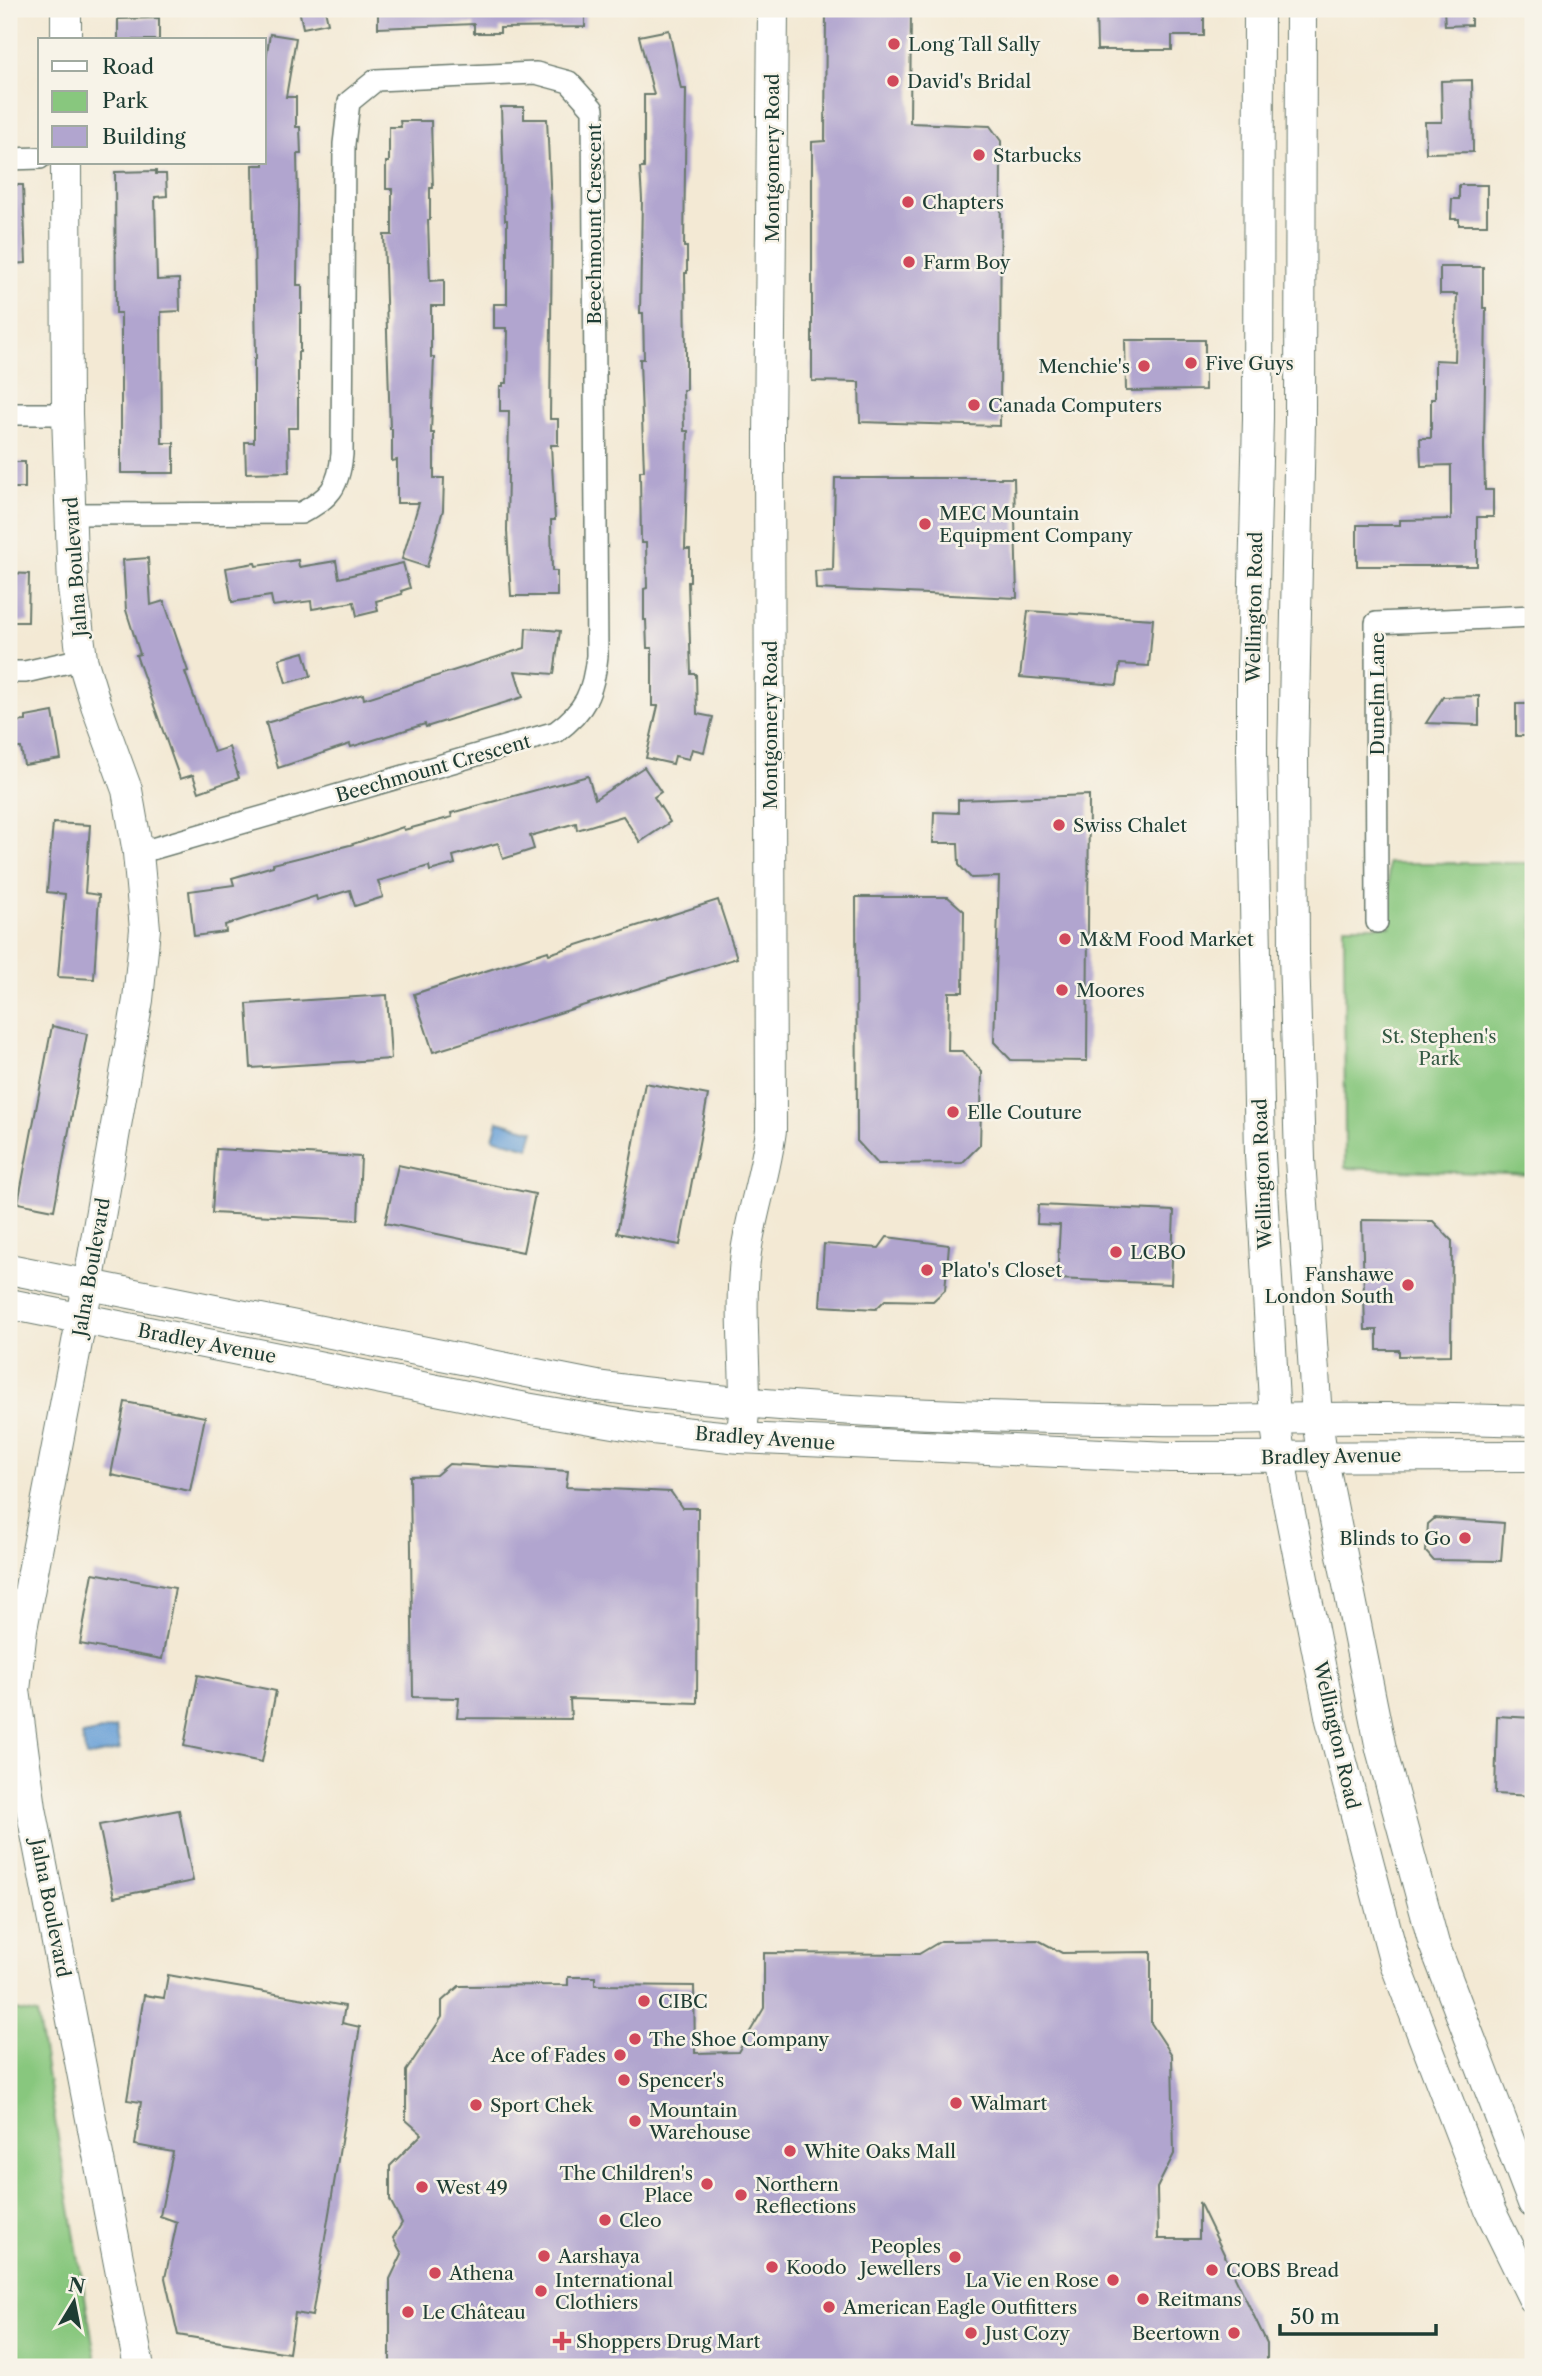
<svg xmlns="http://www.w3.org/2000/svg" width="1542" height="2376" font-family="'Libre Caslon Text',serif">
	<rect width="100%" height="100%" fill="#f7f3e8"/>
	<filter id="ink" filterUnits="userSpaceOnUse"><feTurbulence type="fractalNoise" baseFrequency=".0143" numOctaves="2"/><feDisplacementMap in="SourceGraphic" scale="14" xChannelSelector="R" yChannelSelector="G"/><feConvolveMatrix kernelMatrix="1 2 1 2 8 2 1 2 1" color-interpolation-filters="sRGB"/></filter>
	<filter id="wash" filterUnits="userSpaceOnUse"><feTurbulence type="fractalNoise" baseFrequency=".00686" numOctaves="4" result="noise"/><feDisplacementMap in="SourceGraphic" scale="28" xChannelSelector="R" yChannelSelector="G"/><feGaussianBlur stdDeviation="1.57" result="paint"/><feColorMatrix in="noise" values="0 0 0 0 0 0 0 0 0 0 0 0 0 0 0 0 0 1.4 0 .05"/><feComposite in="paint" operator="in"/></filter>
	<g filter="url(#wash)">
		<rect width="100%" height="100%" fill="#f3e9d4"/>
		<g fill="#88c77e" stroke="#548259" stroke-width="2">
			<polygon points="1388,863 1533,863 1533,1175 1345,1168 1344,926 1390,926"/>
			<polygon points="9,2009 37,2014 97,2367 9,2367"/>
		</g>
		<g fill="#69a0d7" stroke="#446e86" stroke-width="2">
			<polygon points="498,1121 534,1131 529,1148 493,1138"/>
			<polygon points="116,1728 120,1750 86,1757 82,1735"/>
		</g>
		<g id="blocks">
			<g fill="#b1a5cf">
				<polygon points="299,9 325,9 328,23 303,28"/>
				<polygon points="378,9 585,9 585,27 500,28 500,33 474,33 474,24 378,28"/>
				<polygon points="826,9 911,9 910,123 990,126 1001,141 1000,426 860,422 859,382 812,381 812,142 825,141"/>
				<polygon points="1096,9 1204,9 1204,36 1172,36 1172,50 1097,50"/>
				<polygon points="1444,9 1471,9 1471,25 1445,26"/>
				<polygon points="159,18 159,40 118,40 118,19"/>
				<polygon points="669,30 681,89 686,89 684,247 687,247 687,273 685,273 686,353 686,390 683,390 684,431 688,431 685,549 690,549 690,582 688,582 691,674 696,674 697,714 713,717 704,752 692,749 689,759 675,756 673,764 646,758 658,706 652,706 652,648 647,648 646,620 644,620 644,589 647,588 646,543 641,543 640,471 644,471 641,390 640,359 644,359 643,313 640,313 642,199 640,168 644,168 644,95 654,95 639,36"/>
				<polygon points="270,34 296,38 286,97 296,97 296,127 300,127 301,154 297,154 298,205 297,285 302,285 302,313 300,313 300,352 298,352 298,428 288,428 289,472 246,473 245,442 254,442 254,359 256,359 253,165 264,165 264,70"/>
				<polygon points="1472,80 1473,152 1426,153 1425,122 1442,122 1441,81"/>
				<polygon points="501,107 524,107 524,119 547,119 552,226 550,419 558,419 558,445 551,445 555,520 551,520 552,571 557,571 557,596 511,596 507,531 509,411 500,411 500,386 503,386 503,383 507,383 508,331 506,331 506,328 494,328 494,304 507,304 507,220 505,220"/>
				<polygon points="400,121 431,121 433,188 430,188 430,220 428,220 430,281 444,280 444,306 431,306 431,357 434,357 431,433 434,433 434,478 444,478 443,510 427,567 402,559 419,503 397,503 397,460 392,461 392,429 390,429 384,235 392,235 392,189 386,189 386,162 389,162 389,127 401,127"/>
				<polygon points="156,171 156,174 166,174 167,196 155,197 155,199 157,280 179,279 180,311 161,312 162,443 174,443 174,473 121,473 121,313 116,313 115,172"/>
				<polygon points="9,185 23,185 26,263 9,264"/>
				<polygon points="1459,185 1487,185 1487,225 1459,225 1459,219 1451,219 1452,199 1459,199"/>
				<polygon points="1440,267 1483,267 1483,308 1486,308 1484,448 1485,490 1493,490 1493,517 1477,517 1477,566 1357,566 1357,525 1400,525 1400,520 1451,519 1451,465 1421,466 1420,438 1431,438 1431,399 1435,399 1435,360 1455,361 1457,294 1440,294"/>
				<polygon points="1125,340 1205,340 1205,390 1126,391"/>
				<rect x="9" y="462" width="16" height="26"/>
				<polygon points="835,478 1014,478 1017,598 816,589 815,571 833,570"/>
				<polygon points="148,558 151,605 164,601 188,671 185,672 214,752 229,747 239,778 199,792 193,775 180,779 136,655 140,654 126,610 123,560"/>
				<polygon points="298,560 299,567 336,561 339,578 403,563 410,588 401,591 402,594 376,601 378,611 357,616 354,602 312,609 311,601 273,606 271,596 232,602 226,568 255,563 256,566"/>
				<polygon points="9,573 29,574 28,622 9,622"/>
				<polygon points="1028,611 1153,619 1149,666 1120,664 1117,685 1020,677"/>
				<polygon points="526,628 560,631 554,674 515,671 523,697 426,727 425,724 351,747 350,744 278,768 266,723 363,694 364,699 525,648"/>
				<polygon points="304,652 311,676 286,683 279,659"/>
				<polygon points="1479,696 1479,725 1426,723 1443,697"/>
				<rect x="1516" y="704" width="17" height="32"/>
				<polygon points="53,712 61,759 24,765 21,748 9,748 9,722 26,721 26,717"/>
				<polygon points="644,767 661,792 654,797 670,822 640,842 623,816 577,830 576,823 530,836 534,849 503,859 498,843 453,856 455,864 430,871 429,866 378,881 383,897 355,906 350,890 317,900 316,896 225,925 226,932 194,936 189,891 234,885 232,878 273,866 273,864 350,845 403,827 404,830 452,817 451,813 588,776 595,799"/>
				<polygon points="1089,795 1087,1061 1011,1060 994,1042 999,877 971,878 959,865 958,843 933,843 934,812 958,813 958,800"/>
				<polygon points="53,823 90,825 85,893 99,895 94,979 58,977 65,894 47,892"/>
				<polygon points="856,897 948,897 964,911 963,992 949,992 948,1051 963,1051 982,1072 980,1145 962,1163 878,1164 857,1141"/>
				<polygon points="718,900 737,958 433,1052 414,994 548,951 549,954"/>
				<polygon points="387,995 391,1059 251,1068 247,1004"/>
				<polygon points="52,1026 87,1034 54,1210 18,1203"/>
				<polygon points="645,1083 708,1095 680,1245 617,1233"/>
				<polygon points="216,1149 361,1157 358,1220 212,1213"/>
				<polygon points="398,1165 535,1194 523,1252 385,1223"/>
				<polygon points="1038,1205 1174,1211 1171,1284 1057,1279 1060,1225 1037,1224"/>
				<polygon points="1362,1220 1433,1221 1452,1241 1451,1355 1399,1356 1399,1350 1377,1350 1377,1330 1365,1330"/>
				<polygon points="887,1237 949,1245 945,1290 933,1301 885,1300 876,1309 820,1306 824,1244 879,1248"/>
				<polygon points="125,1402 205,1417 190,1491 111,1475"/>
				<polygon points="449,1464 568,1471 566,1487 671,1492 682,1508 698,1508 697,1703 570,1699 571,1719 457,1718 459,1698 413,1697 410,1476 436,1475"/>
				<polygon points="1435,1518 1504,1523 1501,1561 1433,1560 1426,1552 1428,1524"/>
				<polygon points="93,1573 175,1588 162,1659 80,1644"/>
				<polygon points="198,1675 276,1691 262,1762 184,1746"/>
				<polygon points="1497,1716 1533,1718 1533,1796 1495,1794"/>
				<polygon points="179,1810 193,1881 114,1897 99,1825"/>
				<polygon points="1038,1940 1062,1953 1151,1952 1151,2023 1172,2055 1174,2154 1157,2188 1158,2239 1199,2239 1199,2202 1267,2343 1267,2367 390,2367 390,2279 402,2254 393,2238 402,2223 390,2200 390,2166 422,2134 406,2120 406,2071 442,2017 442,2001 459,1986 568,1985 568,1977 595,1977 595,1985 694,1986 695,2053 738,2052 764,2008 764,1953 919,1954 941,1941"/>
				<polygon points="168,1975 345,2006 342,2023 360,2027 312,2316 295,2313 289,2353 178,2335 165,2278 177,2222 160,2216 173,2152 135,2145 141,2102 127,2100 144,1995 164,1998"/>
			</g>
		</g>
	</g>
	<g filter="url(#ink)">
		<use href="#blocks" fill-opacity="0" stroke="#69796c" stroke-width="2"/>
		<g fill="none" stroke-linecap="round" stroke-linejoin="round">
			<defs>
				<g id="street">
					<polyline points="9,159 40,158"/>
					<polyline points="9,414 67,414"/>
					<path d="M70,514L301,513C330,498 339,487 342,454L344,144L349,102L376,80L536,73L569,82L593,109L597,656C593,692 586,710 556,732L138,853"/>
					<polyline points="9,672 25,672 82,659"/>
					<polyline points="1377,922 1376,623 1533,616"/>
				</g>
				<g id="secondary">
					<polyline points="66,9 66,40"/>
					<polyline points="1259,9 1258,418 1252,664 1252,752 1260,1155 1275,1419 1285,1488 1331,1720 1395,1963 1490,2210 1533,2298"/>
					<polyline points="1301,9 1300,422 1293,756 1294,954 1300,1159 1317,1418 1322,1455 1381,1749 1434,1944 1533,2203"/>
					<polyline points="66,163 67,414 73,588 82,659 96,705 127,790 138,853 145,929 138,1000 88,1285 22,1629 15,1690 31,1808 139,2367"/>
					<path d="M9,1269L597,1386C780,1411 967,1417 1152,1420C1207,1421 1261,1419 1316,1418C1388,1417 1461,1419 1533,1421"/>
					<polyline points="9,1304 526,1408 643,1428 740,1438 1170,1457 1533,1456"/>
					<path d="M743,1423L745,1404C745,1354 739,1302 746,1252C752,1211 766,1172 771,1130L769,437L773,9"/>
				</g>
			</defs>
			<use href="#street" stroke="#69796c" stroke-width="24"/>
			<use href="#secondary" stroke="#69796c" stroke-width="32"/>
			<use href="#street" stroke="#fff" stroke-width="21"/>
			<use href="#secondary" stroke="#fff" stroke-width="30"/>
		</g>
	</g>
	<g fill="#d1495b" stroke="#f7f3e8" stroke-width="2.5">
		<circle cx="894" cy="44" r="7"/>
		<circle cx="893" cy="81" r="7"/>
		<circle cx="979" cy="155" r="7"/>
		<circle cx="908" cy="202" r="7"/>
		<circle cx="909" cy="262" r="7"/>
		<circle cx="1191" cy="363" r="7"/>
		<circle cx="1144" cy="366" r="7"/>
		<circle cx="974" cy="405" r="7"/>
		<circle cx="925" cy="524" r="7"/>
		<circle cx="1059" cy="825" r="7"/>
		<circle cx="1065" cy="939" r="7"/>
		<circle cx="1062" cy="990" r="7"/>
		<circle cx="953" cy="1112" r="7"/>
		<circle cx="1116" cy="1252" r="7"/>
		<circle cx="927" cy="1270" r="7"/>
		<circle cx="1408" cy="1285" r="7"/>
		<circle cx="1465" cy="1538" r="7"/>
		<circle cx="644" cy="2001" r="7"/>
		<circle cx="635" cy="2039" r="7"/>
		<circle cx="620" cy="2055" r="7"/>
		<circle cx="624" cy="2080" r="7"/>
		<circle cx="956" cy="2103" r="7"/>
		<circle cx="476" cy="2105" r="7"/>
		<circle cx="635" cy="2121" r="7"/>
		<circle cx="790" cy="2151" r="7"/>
		<circle cx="707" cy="2184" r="7"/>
		<circle cx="422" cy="2187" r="7"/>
		<circle cx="741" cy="2195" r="7"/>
		<circle cx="605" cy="2220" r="7"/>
		<circle cx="544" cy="2256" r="7"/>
		<circle cx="955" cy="2257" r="7"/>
		<circle cx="772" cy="2267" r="7"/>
		<circle cx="1212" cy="2270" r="7"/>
		<circle cx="435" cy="2273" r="7"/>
		<circle cx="1113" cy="2280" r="7"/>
		<circle cx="541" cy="2291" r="7"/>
		<circle cx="1143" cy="2299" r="7"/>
		<circle cx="829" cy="2307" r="7"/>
		<circle cx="408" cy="2312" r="7"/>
		<circle cx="971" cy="2333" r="7"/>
		<circle cx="1234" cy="2333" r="7"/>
		<path d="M558.5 2330.5h7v7h7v7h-7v7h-7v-7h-7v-7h7z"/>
	</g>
	<g text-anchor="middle" stroke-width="5" stroke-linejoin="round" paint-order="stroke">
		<g font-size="19" fill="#1f3d34" stroke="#f7f3e8" text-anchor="start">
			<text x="908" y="51">Long Tall Sally</text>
			<text x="907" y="88">David's Bridal</text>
			<text x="993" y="162">Starbucks</text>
			<text x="922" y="209">Chapters</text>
			<text x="923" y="269">Farm Boy</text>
			<text x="1205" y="370">Five Guys</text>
			<text x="1130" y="373" text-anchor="end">Menchie's</text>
			<text x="988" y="412">Canada Computers</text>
			<text x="939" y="520">MEC Mountain<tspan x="939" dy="22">Equipment Company</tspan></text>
			<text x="1073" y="832">Swiss Chalet</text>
			<text x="1079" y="946">M&amp;M Food Market</text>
			<text x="1076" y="997">Moores</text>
			<text x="967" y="1119">Elle Couture</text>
			<text x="1130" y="1259">LCBO</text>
			<text x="941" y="1277">Plato's Closet</text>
			<text x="1394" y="1281" text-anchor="end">Fanshawe<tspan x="1394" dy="22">London South</tspan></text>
			<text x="1451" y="1545" text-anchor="end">Blinds to Go</text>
			<text x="658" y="2008">CIBC</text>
			<text x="649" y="2046">The Shoe Company</text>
			<text x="606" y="2062" text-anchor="end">Ace of Fades</text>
			<text x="638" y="2087">Spencer's</text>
			<text x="970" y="2110">Walmart</text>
			<text x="490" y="2112">Sport Chek</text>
			<text x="649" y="2117">Mountain<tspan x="649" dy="22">Warehouse</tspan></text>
			<text x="804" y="2158">White Oaks Mall</text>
			<text x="693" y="2180" text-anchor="end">The Children's<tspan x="693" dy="22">Place</tspan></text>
			<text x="755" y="2191">Northern<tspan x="755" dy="22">Reflections</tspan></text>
			<text x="436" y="2194">West 49</text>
			<text x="619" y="2227">Cleo</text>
			<text x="941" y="2253" text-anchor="end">Peoples<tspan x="941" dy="22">Jewellers</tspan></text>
			<text x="558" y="2263">Aarshaya</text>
			<text x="786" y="2274">Koodo</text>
			<text x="1226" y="2277">COBS Bread</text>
			<text x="449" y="2280">Athena</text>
			<text x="555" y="2287">International<tspan x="555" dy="22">Clothiers</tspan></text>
			<text x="1099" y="2287" text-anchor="end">La Vie en Rose</text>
			<text x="1157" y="2306">Reitmans</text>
			<text x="843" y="2314">American Eagle Outfitters</text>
			<text x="422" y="2319">Le Château</text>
			<text x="985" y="2340">Just Cozy</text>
			<text x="1220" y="2340" text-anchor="end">Beertown</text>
			<text x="576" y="2348">Shoppers Drug Mart</text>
		</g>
		<g font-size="19" fill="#1f3d34" stroke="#f7f3e8">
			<text transform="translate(772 158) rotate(-90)" y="7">Montgomery Road</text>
			<text transform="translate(594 224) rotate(-90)" y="7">Beechmount Crescent</text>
			<text transform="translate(75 567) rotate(-94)" y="7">Jalna Boulevard</text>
			<text transform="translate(1254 607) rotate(-89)" y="7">Wellington Road</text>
			<text transform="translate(1377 694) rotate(-90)" y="7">Dunelm Lane</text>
			<text transform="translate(770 725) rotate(-90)" y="7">Montgomery Road</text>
			<text transform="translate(433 768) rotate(-16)" y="7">Beechmount Crescent</text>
			<text transform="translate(1262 1174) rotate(-92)" y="7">Wellington Road</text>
			<text transform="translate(91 1267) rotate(-80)" y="7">Jalna Boulevard</text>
			<text transform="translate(207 1343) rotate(11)" y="7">Bradley Avenue</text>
			<text transform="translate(765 1438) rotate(4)" y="7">Bradley Avenue</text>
			<text transform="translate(1331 1456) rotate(-1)" y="7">Bradley Avenue</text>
			<text transform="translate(1337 1735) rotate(77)" y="7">Wellington Road</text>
			<text transform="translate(51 1908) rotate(79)" y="7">Jalna Boulevard</text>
		</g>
		<g font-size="19" fill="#345943" stroke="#f7f3e8">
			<text x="1439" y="1043">St. Stephen's<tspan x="1439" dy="22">Park</tspan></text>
		</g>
	</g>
	<rect width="1542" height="2376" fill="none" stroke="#f7f3e8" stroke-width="35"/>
	<rect x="38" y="38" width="228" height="126" fill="#f7f3e8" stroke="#a1aaa0" stroke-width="2"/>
	<rect x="52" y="61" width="35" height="10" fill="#ffffff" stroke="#a1aaa0" stroke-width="2"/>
	<text x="102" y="74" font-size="21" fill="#1f3d34">Road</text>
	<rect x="52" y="91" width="35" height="21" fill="#88c77e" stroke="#a1aaa0" stroke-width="2"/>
	<text x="102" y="108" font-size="21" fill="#1f3d34">Park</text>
	<rect x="52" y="126" width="35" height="21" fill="#b1a5cf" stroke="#a1aaa0" stroke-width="2"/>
	<text x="102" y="144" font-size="21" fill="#1f3d34">Building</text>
	<g transform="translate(74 2302) rotate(10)" stroke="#f7f3e8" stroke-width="5" paint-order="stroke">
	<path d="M0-5L12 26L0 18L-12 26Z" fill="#1f3d34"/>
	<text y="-10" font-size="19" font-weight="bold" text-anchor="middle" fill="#1f3d34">N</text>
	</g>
	<path d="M1280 2324v10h156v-10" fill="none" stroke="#1f3d34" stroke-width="3.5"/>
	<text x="1290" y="2324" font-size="21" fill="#1f3d34" stroke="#f7f3e8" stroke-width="5" paint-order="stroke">50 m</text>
</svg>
